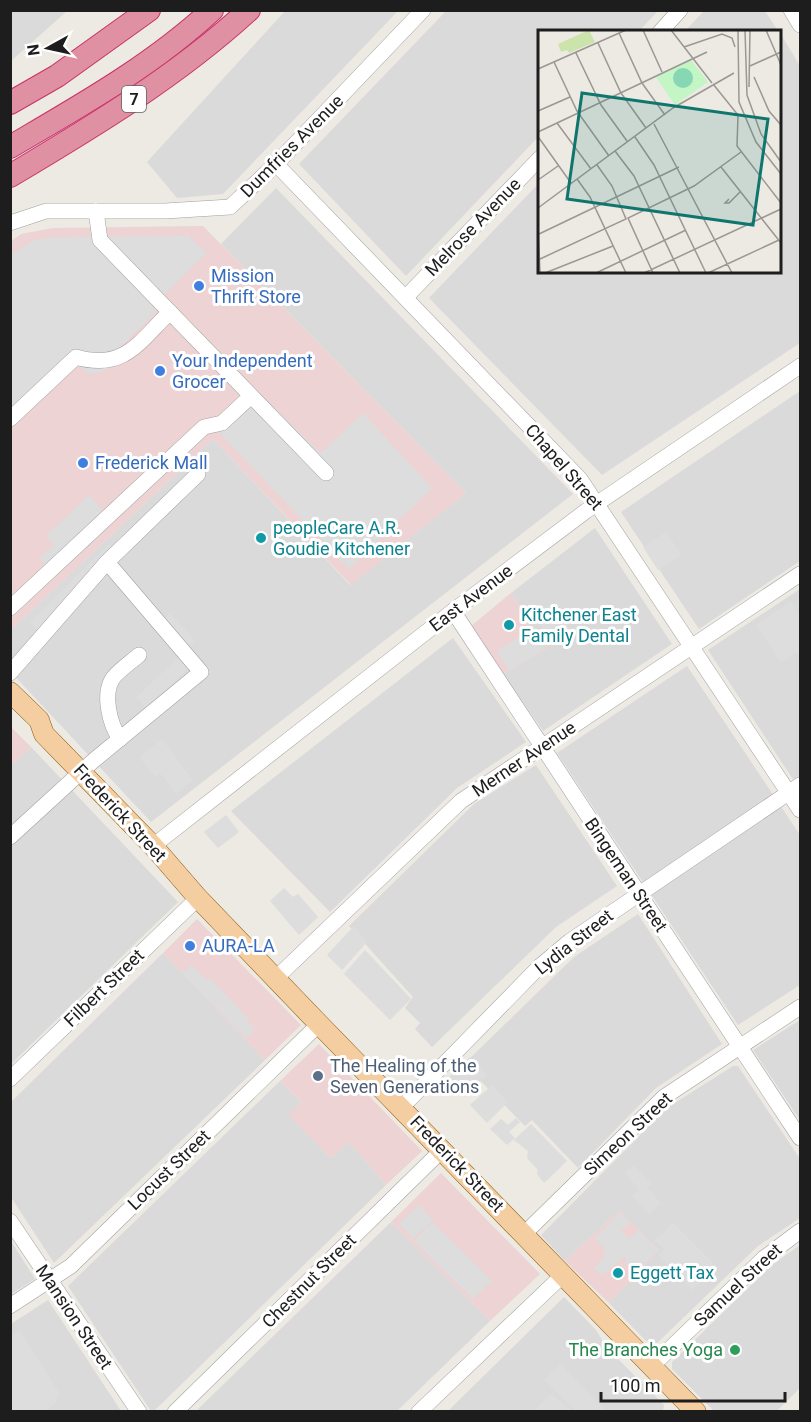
<svg xmlns="http://www.w3.org/2000/svg" width="811" height="1422" font-family="Roboto,sans-serif">
	<rect width="100%" height="100%" fill="#ede9e3"/>
	<g fill="#dbdada">
		<polygon points="11,10 67,10 67,11 11,61"/>
		<polygon points="286,10 398,11 223,194 177,198 147,162"/>
		<polygon points="705,10 765,11 778,31 685,31"/>
		<polygon points="446,11 658,11 639,31 540,32 539,136 406,276 299,164"/>
		<polygon points="780,33 800,66 800,343 602,475 429,298 539,183 540,272 780,272"/>
		<polygon points="276,188 573,494 151,822 11,672 11,630 213,439 350,585 466,493 221,244"/>
		<polygon points="800,391 800,561 699,629 621,512"/>
		<polygon points="595,528 672,644 543,731 503,674 547,648 511,593"/>
		<polygon points="800,589 800,790 708,650"/>
		<polygon points="453,638 526,742 457,788 330,912 231,811"/>
		<polygon points="687,666 800,835 800,985 738,1025 557,753"/>
		<polygon points="31,747 178,902 11,1064 11,766"/>
		<polygon points="536,765 617,886 556,927 432,1047 415,1029 420,1023 405,1008 413,997 349,926 474,804"/>
		<polygon points="638,914 722,1044 656,1088 578,1168 532,1120 525,1126 464,1064 574,957"/>
		<polygon points="163,953 265,1060 54,1263 11,1197 11,1102"/>
		<polygon points="800,1020 800,1120 753,1050"/>
		<polygon points="733,1066 738,1066 800,1159 800,1218 758,1246 656,1344 650,1345 609,1303 659,1250 619,1211 565,1261 541,1235 667,1108"/>
		<polygon points="280,1081 301,1102 289,1115 331,1158 349,1142 386,1185 154,1411 151,1411 68,1286"/>
		<polygon points="391,1222 490,1321 397,1411 196,1411"/>
		<polygon points="11,1241 35,1279 11,1294 10,1294"/>
		<polygon points="800,1245 800,1388 777,1411 714,1411 672,1369 672,1362 772,1265"/>
		<polygon points="564,1297 596,1330 607,1348 664,1405 663,1412 447,1412"/>
		<polygon points="48,1300 121,1411 11,1412 11,1324"/>
	</g>
	<g fill="#edd3d3">
		<polygon points="203,226 466,493 351,585 213,439 11,630 10,242 21,234 53,228"/>
		<polygon points="511,593 547,648 503,674 470,627"/>
		<polygon points="11,727 31,747 11,766"/>
		<polygon points="197,919 301,1025 265,1060 163,953"/>
		<polygon points="319,1044 422,1151 386,1185 349,1142 331,1158 288,1115 301,1102 280,1081"/>
		<polygon points="441,1173 540,1274 490,1321 391,1222"/>
		<polygon points="619,1211 659,1250 609,1303 565,1261"/>
	</g>
	<g fill="#ddd">
		<polygon points="188,236 207,253 164,295 156,312 121,346 105,371 88,374 75,362 11,424 11,254 35,240 54,237"/>
		<polygon points="252,387 321,453 363,413 432,488 349,569 214,427"/>
		<polygon points="89,495 104,512 46,566 39,558 54,545 46,536"/>
		<polygon points="666,532 682,555 658,570 643,547"/>
		<polygon points="109,544 122,557 42,635 30,622"/>
		<polygon points="791,601 800,616 800,657 796,652 781,663 756,625"/>
		<polygon points="558,610 570,629 552,642 539,623"/>
		<polygon points="170,613 195,641 186,649 161,621"/>
		<polygon points="532,628 545,648 509,670 497,651"/>
		<polygon points="181,655 191,666 147,708 136,697"/>
		<polygon points="162,739 193,780 176,794 160,773 155,777 139,757"/>
		<polygon points="226,815 239,832 218,848 204,832"/>
		<polygon points="284,888 293,897 298,894 318,917 299,935 270,901"/>
		<polygon points="354,926 367,942 342,970 327,955"/>
		<polygon points="365,950 411,999 390,1020 344,974"/>
		<polygon points="191,965 207,980 210,978 249,1019 247,1021 255,1029 246,1038 213,1004 218,999 212,1004 182,973"/>
		<polygon points="470,1057 487,1075 465,1097 447,1079"/>
		<polygon points="492,1085 508,1102 487,1123 470,1105"/>
		<polygon points="516,1118 520,1122 509,1132 515,1138 507,1145 490,1129 501,1119 508,1125"/>
		<polygon points="531,1124 567,1161 544,1183 537,1174 538,1170 527,1158 528,1151 514,1140"/>
		<polygon points="633,1165 652,1183 647,1187 661,1203 649,1215 632,1196 638,1189 625,1173"/>
		<polygon points="419,1205 433,1220 413,1239 399,1224"/>
		<polygon points="619,1213 630,1222 621,1231 629,1239 638,1230 658,1250 630,1278 627,1275 631,1271 625,1263 627,1261 624,1257 603,1275 593,1269 605,1256 603,1253 605,1250 595,1238"/>
		<polygon points="432,1222 492,1281 473,1299 414,1241"/>
		<polygon points="672,1222 716,1266 692,1290 659,1255 664,1249 653,1240 662,1234"/>
		<polygon points="20,1330 60,1394 54,1405 43,1411 11,1411 11,1336"/>
		<polygon points="561,1364 606,1411 576,1411 544,1379"/>
		<polygon points="551,1394 573,1411 533,1411"/>
	</g>
	<g fill="none" stroke-linecap="round" stroke-linejoin="round">
		<defs>
			<g id="minor">
				<polyline points="791,10 800,25"/>
				<polyline points="660,32 680,10"/>
				<polyline points="276,164 580,479 800,810"/>
				<polyline points="96,211 100,240 326,473"/>
				<polyline points="10,223 46,211 165,211 230,207 276,164 423,10"/>
				<polyline points="406,297 540,158"/>
				<path d="M10,419L76,357C124,371 139,342 170,312"/>
				<polyline points="10,608 204,427 222,423 251,396"/>
				<polyline points="453,611 800,1138"/>
				<polyline points="10,673 107,562 198,474"/>
				<path d="M120,739C110,725 102,694 113,678C119,670 131,662 139,655"/>
				<polyline points="10,837 93,761 201,672 107,562"/>
				<polyline points="153,846 453,611 586,511 800,366"/>
				<polyline points="275,979 461,801 800,574"/>
				<polyline points="10,1079 198,898"/>
				<polyline points="402,1107 539,967 570,941 800,785"/>
				<polyline points="10,1221 139,1412"/>
				<polyline points="525,1233 664,1097 800,1007"/>
				<polyline points="10,1306 71,1266 319,1024"/>
				<polyline points="652,1366 764,1258 800,1231"/>
				<polyline points="175,1412 443,1149"/>
				<polyline points="419,1412 564,1274"/>
			</g>
			<polyline id="major" points="10,692 39,720 44,734 153,846 198,898 319,1024 696,1412"/>
			<g id="highway">
				<polyline points="10,103 57,76 149,10"/>
				<path d="M10,147C80,106 153,65 212,10"/>
				<path d="M10,176C94,126 177,76 249,10"/>
			</g>
		</defs>
		<use href="#minor" stroke="#a1a1a1" stroke-width="16"/>
		<use href="#major" stroke="#8a5b0b" stroke-width="21"/>
		<use href="#highway" stroke="#ca316b" stroke-width="24"/>
		<use href="#minor" stroke="#fff" stroke-width="15"/>
		<use href="#major" stroke="#f4cda1" stroke-width="20"/>
		<use href="#highway" stroke="#df90a2" stroke-width="22"/>
	</g>
	<g fill="#3f7fe0" stroke="#fff" stroke-width="2">
		<circle cx="199" cy="286" r="6"/>
		<circle cx="160" cy="371" r="6"/>
		<circle cx="83" cy="463" r="6"/>
		<circle cx="190" cy="946" r="6"/>
	</g>
	<g fill="#0f9aa8" stroke="#fff" stroke-width="2">
		<circle cx="261" cy="538" r="6"/>
		<circle cx="509" cy="625" r="6"/>
		<circle cx="618" cy="1273" r="6"/>
	</g>
	<circle fill="#5c6f8a" stroke="#fff" stroke-width="2" cx="318" cy="1076" r="6"/>
	<circle fill="#2e9e5b" stroke="#fff" stroke-width="2" cx="735" cy="1350" r="6"/>
	<g text-anchor="middle" stroke-width="6" stroke-linejoin="round" paint-order="stroke">
		<rect fill="#fff" stroke="#616161" stroke-width="1.5" x="122" y="86" width="24" height="26" rx="4.5"/>
		<g font-size="16" font-weight="bold" fill="#1d1d1d">
			<text x="134" y="105">7</text>
		</g>
		<g font-size="18" fill="#1d1d1d" stroke="#fff">
			<text transform="translate(292 146) rotate(-45)" y="6">Dumfries Avenue</text>
			<text transform="translate(473 227) rotate(-46)" y="6">Melrose Avenue</text>
			<text transform="translate(564 467) rotate(49)" y="6">Chapel Street</text>
			<text transform="translate(471 598) rotate(-37)" y="6">East Avenue</text>
			<text transform="translate(524 759) rotate(-34)" y="6">Merner Avenue</text>
			<text transform="translate(120 813) rotate(47)" y="6">Frederick Street</text>
			<text transform="translate(626 875) rotate(56)" y="6">Bingeman Street</text>
			<text transform="translate(574 942) rotate(-38)" y="6">Lydia Street</text>
			<text transform="translate(104 988) rotate(-44)" y="6">Filbert Street</text>
			<text transform="translate(628 1134) rotate(-43)" y="6">Simeon Street</text>
			<text transform="translate(457 1164) rotate(46)" y="6">Frederick Street</text>
			<text transform="translate(169 1170) rotate(-44)" y="6">Locust Street</text>
			<text transform="translate(309 1281) rotate(-45)" y="6">Chestnut Street</text>
			<text transform="translate(738 1285) rotate(-43)" y="6">Samuel Street</text>
			<text transform="translate(74 1317) rotate(56)" y="6">Mansion Street</text>
		</g>
		<g font-size="18" fill="#366cbe" stroke="#fff" text-anchor="start">
			<text x="211" y="282">Mission<tspan x="211" dy="21">Thrift Store</tspan></text>
			<text x="172" y="367">Your Independent<tspan x="172" dy="21">Grocer</tspan></text>
			<text x="95" y="469">Frederick Mall</text>
			<text x="202" y="952">AURA-LA</text>
		</g>
		<g font-size="18" fill="#0d838f" stroke="#fff" text-anchor="start">
			<text x="273" y="534">peopleCare A.R.<tspan x="273" dy="21">Goudie Kitchener</tspan></text>
			<text x="521" y="621">Kitchener East<tspan x="521" dy="21">Family Dental</tspan></text>
			<text x="630" y="1279">Eggett Tax</text>
		</g>
		<g font-size="18" fill="#4e5e75" stroke="#fff" text-anchor="start">
			<text x="330" y="1072">The Healing of the<tspan x="330" dy="21">Seven Generations</tspan></text>
		</g>
		<g font-size="18" fill="#27864d" stroke="#fff" text-anchor="end">
			<text x="723" y="1356">The Branches Yoga</text>
		</g>
	</g>
	<g transform="translate(538 30)">
		<rect width="243" height="243" fill="#ede9e3"/>
		<path d="M51,0L57,12L31,23L29,20L23,22L20,14Z" fill="#cae4ac"/>
		<path d="M153,30L170,52L137,75L118,47Z" fill="#c3f5c5"/>
		<path d="M135 48a10 10 0 1 1 20 0a10 10 0 1 1-20 0Z" fill="#87d7b5"/>
		<path fill="none" stroke="#9a9794" stroke-width="1.5" d="M105,0L124,42M133,0L174,53M200,0L201,72L218,112L243,144M207,0L209,65L223,104L243,132M228,0L243,35M81,3L104,53L127,85M60,13L83,63L108,98M146,17L184,4L194,8L197,17M38,23L63,75L89,111M16,32L39,81L71,126M212,36L243,22M0,39L88,0M216,47L231,81L243,95M175,54L200,85L199,116L243,173M211,57L212,0M0,81L32,67M19,93L53,139M116,94L194,243M0,102L169,22M97,107L116,135L168,243M1,108L33,153M77,121L96,146L142,243M183,137L243,213M39,149L52,167L88,243M0,150L20,136M191,169L187,173H191L203,161M0,178L135,78L196,43M0,196L2,243M1,204L141,137M2,229L88,189L74,156L59,135M7,243L75,216M58,243L148,200M106,243L243,179M115,243L90,188L156,156L203,122M170,243L241,210"/>
		<path fill="#0f766e" fill-opacity="0.15" stroke="#0f766e" stroke-width="3" d="M44,63L230,89L215,195L29,169Z"/>
		<rect width="243" height="243" fill="none" stroke="#1d1d1d" stroke-width="3"/>
	</g>
	<rect width="811" height="1422" fill="none" stroke="#1d1d1d" stroke-width="24"/>
	<g transform="translate(48 48) rotate(262)" stroke="#ffffff" stroke-width="4.5" paint-order="stroke">
	<path d="M0-4.5L10 22L0 15L-10 22Z" fill="#1d1d1d"/>
	<text y="-9" font-size="16" font-weight="bold" text-anchor="middle" fill="#1d1d1d">N</text>
	</g>
	<path d="M601 1392v9h184v-9" fill="none" stroke="#1d1d1d" stroke-width="3"/>
	<text x="610" y="1392" font-size="18" fill="#1d1d1d" stroke="#ffffff" stroke-width="4.5" paint-order="stroke">100 m</text>
</svg>
